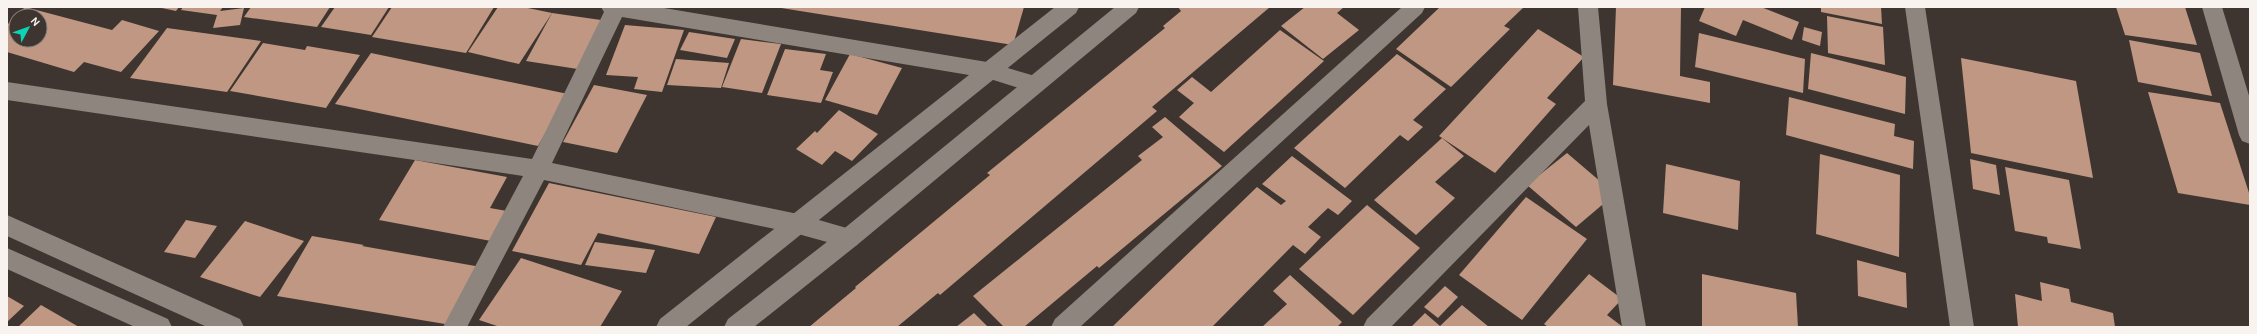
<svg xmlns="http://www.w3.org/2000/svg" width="2257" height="334" font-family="Karla,sans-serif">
	<rect width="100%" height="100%" fill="#3e3530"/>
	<g fill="#c09782" fill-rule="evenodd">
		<path d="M25,7L112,30L122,20L159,31L121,72L84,62L74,72L7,52V25ZM16,16H40V40H16Z"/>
		<polygon points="157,7 179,7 176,11"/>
		<polygon points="183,7 223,7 220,11 244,8 240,25 213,28 217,15 181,10"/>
		<polygon points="251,7 330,7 317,27 244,17"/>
		<polygon points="335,7 389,7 371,35 321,27"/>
		<polygon points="392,7 494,7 466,53 372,37"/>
		<polygon points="498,7 523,7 552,13 519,64 468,52"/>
		<polygon points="775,7 1024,7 1013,45"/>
		<polygon points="1178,7 1270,7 1152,107 1157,111 940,295 938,293 897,327 809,327 856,288 855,287 990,175 987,173 1165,28 1163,26 1181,11"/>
		<polygon points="1305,7 1344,7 1337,13 1359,30 1323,59 1281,26"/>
		<polygon points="1440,7 1524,7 1504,26 1510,29 1451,87 1396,49"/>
		<polygon points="1616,7 1681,7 1680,76 1710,82 1710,103 1613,85"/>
		<polygon points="1705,7 1761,7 1799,22 1792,40 1743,20 1736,36 1699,21"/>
		<polygon points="1821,7 1881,7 1882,24 1821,12"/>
		<polygon points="2116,7 2185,7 2197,45 2125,35"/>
		<polygon points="552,13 608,21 584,70 526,61"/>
		<polygon points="1827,16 1883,27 1885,65 1828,53"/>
		<polygon points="625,25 684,30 662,92 634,89 638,77 606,75"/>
		<polygon points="1804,27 1822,32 1820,46 1802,40"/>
		<polygon points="167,28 261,41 227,92 130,78"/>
		<polygon points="1538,29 1584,57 1547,98 1556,104 1495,173 1439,136"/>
		<polygon points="1280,30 1324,61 1224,152 1179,117 1194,103 1177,90 1192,77 1211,92"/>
		<polygon points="689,32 735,39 727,58 680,50"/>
		<polygon points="1699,33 1805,59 1803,93 1695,67"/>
		<polygon points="741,39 781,44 762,93 722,87"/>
		<polygon points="2129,40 2200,53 2212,96 2138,82"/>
		<polygon points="263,43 305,50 307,46 360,55 326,108 230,91"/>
		<polygon points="785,49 826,54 820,70 833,72 821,103 767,95"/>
		<polygon points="371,53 568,94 538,146 335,104"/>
		<polygon points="1811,53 1906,77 1905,114 1808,89"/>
		<polygon points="850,54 902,68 877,115 825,100"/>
		<polygon points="1397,54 1446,89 1413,120 1423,127 1408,141 1400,135 1345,188 1294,148"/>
		<polygon points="1961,58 2076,81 2093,178 1971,153"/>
		<polygon points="676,59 729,63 721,88 667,85"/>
		<polygon points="594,85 647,95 617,153 563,142"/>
		<polygon points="2148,92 2220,103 2250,196 2250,205 2178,193"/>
		<polygon points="1789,97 1895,124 1894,136 1914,141 1913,169 1786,135"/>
		<polygon points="839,110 878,134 852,161 835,151 822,165 796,149 815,131 817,133"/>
		<polygon points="1165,117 1222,166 1099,268 1097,266 1024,327 1004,327 973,296 1142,160 1138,156 1163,137 1152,127"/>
		<polygon points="1442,138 1464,156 1435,182 1455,198 1416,235 1374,200"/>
		<polygon points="1567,153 1615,194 1576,227 1527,185"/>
		<polygon points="1820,154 1900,175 1899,257 1816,234"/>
		<polygon points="1292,156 1352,201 1338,215 1328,208 1308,227 1321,237 1305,254 1293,245 1212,327 1112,327 1257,187 1281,205 1286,201 1262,184"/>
		<polygon points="1970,159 1996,165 2000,195 1973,189"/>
		<polygon points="415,160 507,177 490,208 507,211 491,241 379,220"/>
		<polygon points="1666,164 1740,181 1738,230 1663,213"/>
		<polygon points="2005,167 2069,180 2081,249 2048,243 2047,237 2015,231"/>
		<polygon points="549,183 716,217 699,254 598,233 581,265 512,251"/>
		<polygon points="1526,197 1587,239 1522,320 1459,275"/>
		<polygon points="1367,205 1420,248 1353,315 1299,269"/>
		<polygon points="186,220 217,226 195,258 164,252"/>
		<polygon points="245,221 304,241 260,297 200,277"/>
		<polygon points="312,236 364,245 362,246 481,267 451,325 277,296"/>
		<polygon points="595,242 655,250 646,273 585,265"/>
		<polygon points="521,258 622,291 600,327 500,327 479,320"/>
		<polygon points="1857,260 1906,273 1907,308 1858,296"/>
		<polygon points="1589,274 1622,299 1607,315 1623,327 1548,327 1544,324"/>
		<polygon points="1702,274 1796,293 1798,327 1702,327"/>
		<polygon points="1290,275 1342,322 1337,327 1262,327 1287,304 1273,291"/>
		<polygon points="2040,282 2069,289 2071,302 2113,313 2115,327 2018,327 2015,294 2042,301"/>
		<polygon points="1445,286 1458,297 1438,318 1424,307"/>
		<polygon points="7,296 24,306 7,322"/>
		<polygon points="41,305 79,327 18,327"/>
		<polygon points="1462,305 1489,327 1411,327 1425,313 1440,326"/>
		<polygon points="974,313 988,327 956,327"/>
	</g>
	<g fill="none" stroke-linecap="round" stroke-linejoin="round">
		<g fill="#8f857f" fill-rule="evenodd">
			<polygon points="601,7 658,7 987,62 1042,78 1046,84 1042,90 1035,93 987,78 622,17 552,163 798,214 857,231 860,238 857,245 849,248 798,234 544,180 467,327 443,327 523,176 7,100 7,82 532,159 604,12"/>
			<polygon points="1402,7 1425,7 1422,13 1080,327 1051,327 1055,319"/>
			<polygon points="1578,7 1598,7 1607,104 1646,327 1622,327 1589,125 1391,327 1363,327 1367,319 1585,101"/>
			<polygon points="1905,7 1925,7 1974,327 1950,327"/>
			<polygon points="2202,7 2222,7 2250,99 2250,144 2242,141 2239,135"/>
		</g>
		<g fill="#8f857f" fill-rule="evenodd">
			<polygon points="1055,7 1079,7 1076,13 686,327 656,327 660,319"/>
			<polygon points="1115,7 1139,7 1136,13 857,245 754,327 724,327 728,319 841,231"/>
			<polygon points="7,215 240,319 244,327 207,327 7,236"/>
			<polygon points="7,248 168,319 172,327 135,327 7,269"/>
		</g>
	</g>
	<rect width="2257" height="334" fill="none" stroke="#f8f3ef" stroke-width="16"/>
	<g transform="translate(28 28) rotate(49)"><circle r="19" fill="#3e3530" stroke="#88817c"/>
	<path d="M0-3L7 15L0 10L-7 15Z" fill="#0ad5b5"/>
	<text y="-6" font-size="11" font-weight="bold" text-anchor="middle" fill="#f8f3ef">N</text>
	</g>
</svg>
